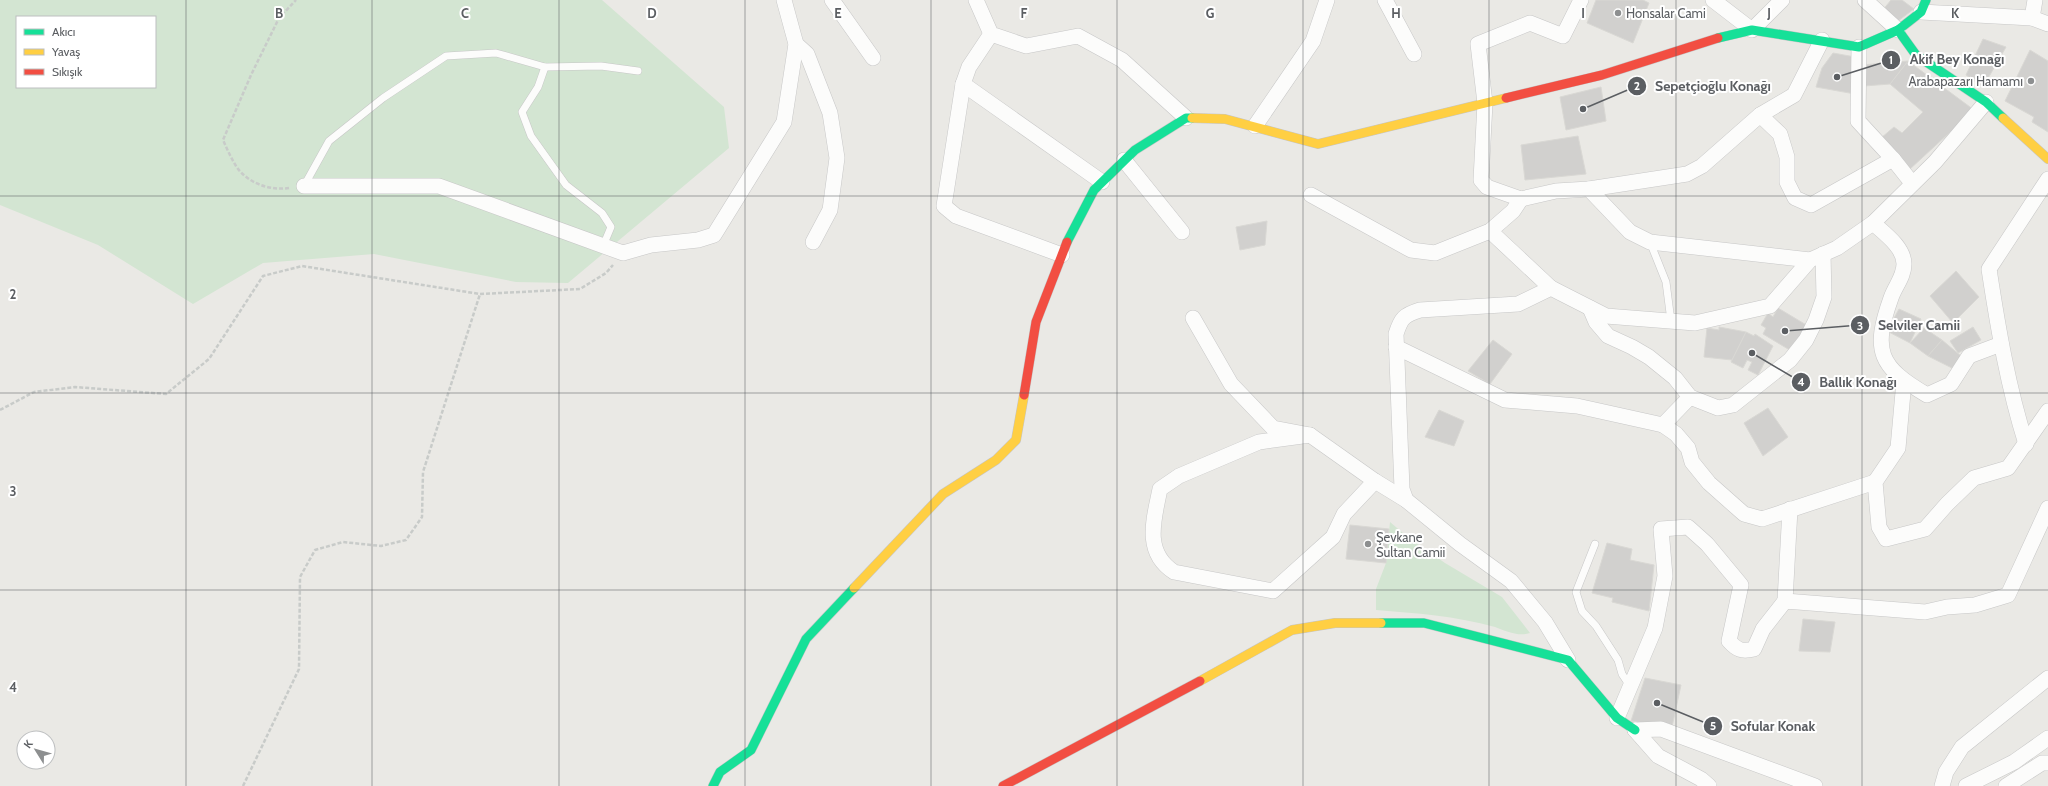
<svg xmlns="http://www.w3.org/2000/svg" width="2048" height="786" font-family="Cabin,sans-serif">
	<rect width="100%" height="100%" fill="#eae9e5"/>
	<g fill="#d3e5d2" fill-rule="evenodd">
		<path d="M0,0H602L724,107L729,148L568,283L516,282L374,254L263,263L193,304L98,245L0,205ZM17,17H155V87H17Z"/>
		<path d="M1390,522L1410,539L1445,563L1502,597L1530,633C1518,637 1506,631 1495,627C1456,616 1415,613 1376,610V589L1386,563Z"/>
	</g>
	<g fill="#d1d0ce" stroke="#d9d8d4">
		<polygon points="1596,0 1643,0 1649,3 1633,43 1587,23"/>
		<polygon points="1891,0 1902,0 1914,9 1898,21 1882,11"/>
		<polygon points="1983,39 2006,47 1983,87 1966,75"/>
		<polygon points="2030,50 2048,61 2048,132 2032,122 2034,117 2005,101"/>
		<polygon points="1833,53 1855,57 1855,94 1816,87 1822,68"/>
		<polygon points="1908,61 1974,110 1910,169 1881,138 1894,127 1902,133 1923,112 1890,84"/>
		<polygon points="1908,61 1890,84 1864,86 1862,65"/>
		<polygon points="1601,87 1606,121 1566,130 1560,97"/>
		<polygon points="1578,136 1586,174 1525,180 1521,145"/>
		<polygon points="1267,221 1265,245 1240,250 1236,227"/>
		<polygon points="1956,271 1979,297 1953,323 1930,296"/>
		<polygon points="1778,308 1808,326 1793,352 1763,334 1766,328 1761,325 1768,313 1773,317"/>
		<polygon points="1899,309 1921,319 1910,343 1887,331"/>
		<polygon points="1719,327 1746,332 1732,360 1704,357 1707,328 1719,330"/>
		<polygon points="1973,327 1981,340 1958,353 1950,341"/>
		<polygon points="1924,328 1942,340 1928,356 1910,343"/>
		<polygon points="1746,332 1754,336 1755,334 1773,346 1758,375 1748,370 1752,362 1747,360 1743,368 1731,362"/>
		<polygon points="1493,340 1512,354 1490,384 1468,371"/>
		<polygon points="1942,340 1961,356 1952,368 1928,356"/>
		<polygon points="1768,408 1788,437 1763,456 1744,423"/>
		<polygon points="1439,410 1464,421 1454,446 1425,437"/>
		<polygon points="1350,525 1389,529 1386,563 1346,559"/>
		<polygon points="1607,543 1632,549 1630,560 1654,565 1649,611 1612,602 1613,598 1592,593"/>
		<polygon points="1803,619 1835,622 1830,652 1799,651"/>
		<polygon points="1645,678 1681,685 1672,727 1631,721"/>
	</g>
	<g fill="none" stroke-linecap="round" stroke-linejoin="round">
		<defs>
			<g id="lane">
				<polyline points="545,67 538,87 522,112 531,136 566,185 602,213 611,227 603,246"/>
				<polyline points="304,186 329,141 383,98 446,56 496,53 545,67 601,66 638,71"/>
				<polyline points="1650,242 1666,282 1671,321"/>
				<polyline points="1595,544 1576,592 1582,611 1596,626 1618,660 1622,674 1630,686"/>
			</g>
			<g id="street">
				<polyline points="832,0 873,58"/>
				<polyline points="976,0 991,34 1026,46 1078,36 1122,60 1186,118"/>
				<polyline points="1385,0 1414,54"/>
				<polyline points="1581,0 1563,36 1530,23 1478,44 1485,103 1481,180 1487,187 1521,199 1556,191 1589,189 1630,232 1650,242 1810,260"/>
				<polyline points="1713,0 1752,30 1782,0"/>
				<polyline points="1865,0 1898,30"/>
				<polyline points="1921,12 2032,18 2048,24"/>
				<polyline points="2032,18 2035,0"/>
				<polyline points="991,34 969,67 963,84 944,206 956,216 1062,255"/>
				<polyline points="796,44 807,54 830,113 837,158 830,210 813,242"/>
				<polyline points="1859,47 1858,121 1893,159 1912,183"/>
				<polyline points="963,84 1102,182"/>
				<polyline points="1760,115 1780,134 1787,157 1787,182 1795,198 1811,205 1893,159"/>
				<polyline points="1255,126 1313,41 1327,0"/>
				<polyline points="1124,160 1182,232"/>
				<polyline points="304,186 439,186 623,253 651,245 698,240 714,235 784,122 796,44 784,0"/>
				<polyline points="1589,189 1687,174 1702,166 1760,115 1794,95 1822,40"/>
				<polyline points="1311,195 1411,250 1435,253 1490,231 1513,211 1521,199"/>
				<path d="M1873,223C1884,233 1904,247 1904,264C1904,277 1895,286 1891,298C1872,351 1879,367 1927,395L1951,384L1969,356L2001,344"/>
				<polyline points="1490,231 1551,288"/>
				<polyline points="1590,308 1596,322 1608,336 1632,347 1649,357 1675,378 1690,397 1718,408 1733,405 1790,360 1806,340 1816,320 1824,297 1823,254"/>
				<polyline points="1193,318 1231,384 1273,428 1310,435 1375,481 1406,500"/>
				<polyline points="1396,347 1505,400 1577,406 1663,425 1690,397"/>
				<polyline points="1904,381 1898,448 1875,482 1879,527 1886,539 1925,529 1947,504 1974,478 2008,468 2048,411"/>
				<polyline points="1663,425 1676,434 1688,448 1692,462 1709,483 1744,514 1762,519 1875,482"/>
				<path d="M1310,435L1259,442L1179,476L1160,489C1154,519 1143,552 1174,572L1273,591L1333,537L1344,514L1375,481"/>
				<path d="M2026,444C2008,387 1998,328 1989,269L2048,179"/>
				<polyline points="1785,601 1790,509"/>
				<path d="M1568,660L1545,622L1511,581L1460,544L1406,500L1402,489L1396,334C1401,318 1404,315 1420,310L1518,304L1551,288L1606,316L1695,323L1770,306L1810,260L1837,248L1873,223L1935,162L1986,102"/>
				<path d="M1617,718L1655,628L1665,576L1661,529L1688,527L1707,544L1741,585L1729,641C1737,650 1742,652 1754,649L1763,629L1785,601L1925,612L1947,607L1975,605L2008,595L2048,508"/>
				<polyline points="1635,730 1661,729 1815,786"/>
				<polyline points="1635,730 1658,756 1701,779 1709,786"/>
				<polyline points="1942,786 1946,772 1962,747 2048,678"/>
				<polyline points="1966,786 2014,762 2048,738"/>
				<polyline points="2006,786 2042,763 2048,763"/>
			</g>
			<g id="fast">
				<polyline points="1898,30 1921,12 1926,0"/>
				<polyline points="1718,38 1752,30 1859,47 1898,30 1916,55 1986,102 2003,118"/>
				<polyline points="1067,242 1094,190 1135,150 1186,118 1192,118"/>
				<polyline points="1381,623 1424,623 1568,660 1617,718 1635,730"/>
				<polyline points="713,786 720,772 751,750 806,639 854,588"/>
			</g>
			<g id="slow">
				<polyline points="1192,118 1225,119 1318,144 1506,98"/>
				<polyline points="2003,118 2048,159"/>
				<polyline points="854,588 943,494 996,460 1016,440 1024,395"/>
				<polyline points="1200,681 1292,630 1335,623 1381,623"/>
			</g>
			<g id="jam">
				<polyline points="1506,98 1602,75 1718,38"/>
				<polyline points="1024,395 1036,322 1067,242"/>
				<polyline points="1003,786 1200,681"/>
			</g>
		</defs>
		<use href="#lane" stroke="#c7c7c7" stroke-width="8"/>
		<use href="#street" stroke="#c7c7c7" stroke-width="16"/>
		<use href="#fast" stroke="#c5c5c6" stroke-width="10"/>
		<use href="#slow" stroke="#c5c5c6" stroke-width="10"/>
		<use href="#jam" stroke="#c5c5c6" stroke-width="10"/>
		<g stroke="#c8cbc9" stroke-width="2.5" stroke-dasharray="4 2" stroke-linecap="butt">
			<path d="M289,188C270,191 247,183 236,166C231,158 227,149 223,140L251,75L279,18L296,0"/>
			<polyline points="0,410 34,392 75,387 166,394 209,359 263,276 302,266 480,294 580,289 606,273 613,265"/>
			<polyline points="243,786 299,669 300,577 315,550 343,542 381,546 406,540 422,517 423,472 480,294"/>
		</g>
		<use href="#lane" stroke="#fcfcfb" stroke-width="7"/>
		<use href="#street" stroke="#fcfcfb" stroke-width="15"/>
		<use href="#fast" stroke="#16e098" stroke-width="9"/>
		<use href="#slow" stroke="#ffcf43" stroke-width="9"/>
		<use href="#jam" stroke="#f24e42" stroke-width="9"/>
	</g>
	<path fill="none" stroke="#5b5e62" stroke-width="1" stroke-opacity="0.55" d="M186,0V786M372,0V786M559,0V786M745,0V786M931,0V786M1117,0V786M1303,0V786M1489,0V786M1676,0V786M1862,0V786M0,196H2048M0,393H2048M0,590H2048"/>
	<g fill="#8d8f90" stroke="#fff" stroke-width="1.5">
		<circle cx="1618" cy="13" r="4"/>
		<circle cx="2031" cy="81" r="4"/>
		<circle cx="1368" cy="544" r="4"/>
	</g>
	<g text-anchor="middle" stroke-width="4" stroke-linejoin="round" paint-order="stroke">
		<g font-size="13" fill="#5b5e62" stroke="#fff" text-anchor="start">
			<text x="1626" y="18">Honsalar Cami</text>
			<text x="2023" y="86" text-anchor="end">Arabapazarı Hamamı</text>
			<text x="1376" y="542">Şevkane<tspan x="1376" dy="15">Sultan Camii</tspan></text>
		</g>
	</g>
	<g font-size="13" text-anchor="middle" font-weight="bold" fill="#5b5e62" stroke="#fff" stroke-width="4" stroke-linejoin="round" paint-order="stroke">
		<text x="279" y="18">B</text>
		<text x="465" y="18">C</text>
		<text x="652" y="18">D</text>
		<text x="838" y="18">E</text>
		<text x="1024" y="18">F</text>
		<text x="1210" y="18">G</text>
		<text x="1396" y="18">H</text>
		<text x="1583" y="18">I</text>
		<text x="1769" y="18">J</text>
		<text x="1955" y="18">K</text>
		<text x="13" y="299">2</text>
		<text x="13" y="496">3</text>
		<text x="13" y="692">4</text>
	</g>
	<path fill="none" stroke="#5b5e62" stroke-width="1.5" d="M1837 77L1891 60M1583 109L1637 86M1785 331L1860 325M1752 353L1801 382M1657 703L1713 726"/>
	<g fill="#5b5e62" stroke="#fff" stroke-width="1.5">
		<circle cx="1837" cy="77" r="4"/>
		<circle cx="1583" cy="109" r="4"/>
		<circle cx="1785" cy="331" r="4"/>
		<circle cx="1752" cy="353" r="4"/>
		<circle cx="1657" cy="703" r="4"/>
		<circle cx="1891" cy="60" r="10"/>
		<circle cx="1637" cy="86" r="10"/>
		<circle cx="1860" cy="325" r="10"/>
		<circle cx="1801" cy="382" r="10"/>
		<circle cx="1713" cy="726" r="10"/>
	</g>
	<g font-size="12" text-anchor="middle" font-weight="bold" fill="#fff">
		<text x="1891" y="64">1</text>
		<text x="1637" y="90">2</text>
		<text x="1860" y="330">3</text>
		<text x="1801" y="386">4</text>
		<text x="1713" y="730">5</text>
	</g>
	<g font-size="14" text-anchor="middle" font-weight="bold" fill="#5b5e62" stroke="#fff" stroke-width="4" stroke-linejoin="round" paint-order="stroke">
		<text x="1957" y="64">Akif Bey Konağı</text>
		<text x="1713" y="91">Sepetçioğlu Konağı</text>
		<text x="1919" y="330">Selviler Camii</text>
		<text x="1858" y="387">Ballık Konağı</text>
		<text x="1773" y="731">Sofular Konak</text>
	</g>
	<rect x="16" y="16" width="140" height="72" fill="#ffffff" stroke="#bdbfc0"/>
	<rect x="24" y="29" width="20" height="6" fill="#16e098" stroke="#bdbfc0"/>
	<text x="52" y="36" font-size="12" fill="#5b5e62">Akıcı</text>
	<rect x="24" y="49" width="20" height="6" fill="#ffcf43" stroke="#bdbfc0"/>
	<text x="52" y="56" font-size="12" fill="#5b5e62">Yavaş</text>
	<rect x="24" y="69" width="20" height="6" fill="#f24e42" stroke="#bdbfc0"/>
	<text x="52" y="76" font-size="12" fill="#5b5e62">Sıkışık</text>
	<g transform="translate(36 750) rotate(307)"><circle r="19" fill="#ffffff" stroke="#bdbfc0"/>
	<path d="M0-3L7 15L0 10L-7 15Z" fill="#8d8f90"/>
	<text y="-6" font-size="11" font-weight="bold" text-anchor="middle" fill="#5b5e62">K</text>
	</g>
</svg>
